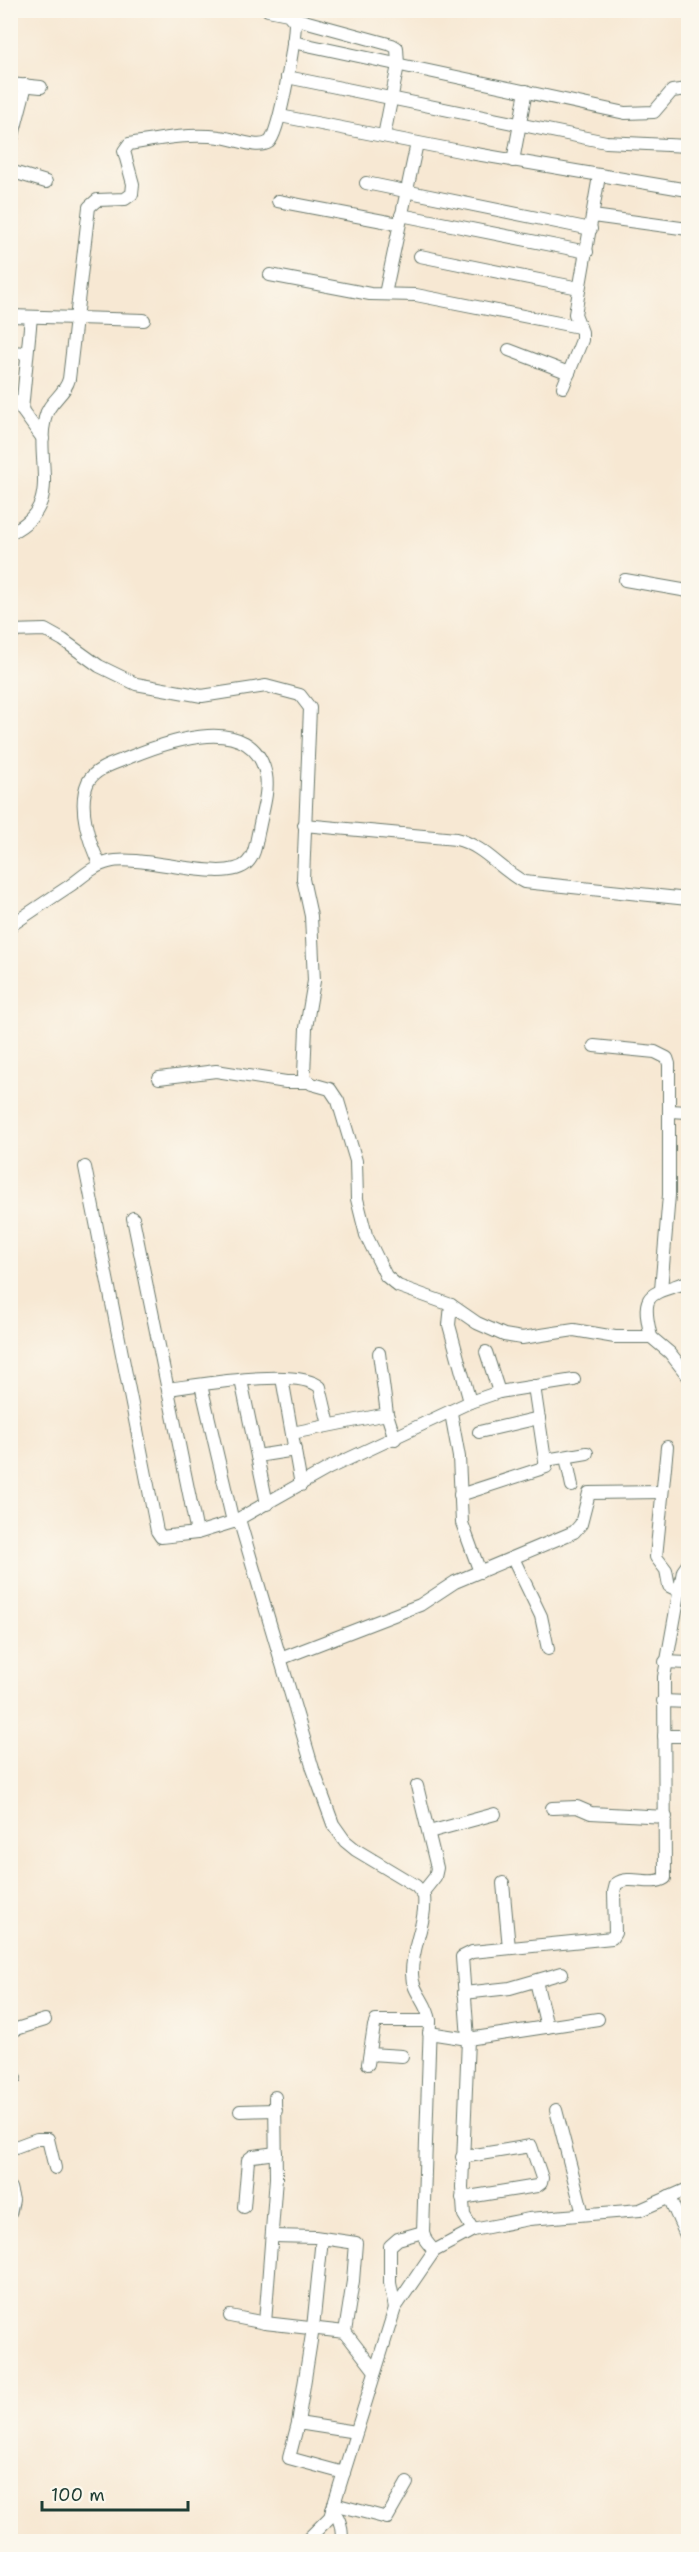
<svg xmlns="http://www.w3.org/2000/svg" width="699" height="2552" font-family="'Shantell Sans',sans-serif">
	<rect width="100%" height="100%" fill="#fbf7ec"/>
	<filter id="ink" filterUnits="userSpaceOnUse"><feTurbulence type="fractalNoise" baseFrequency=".0167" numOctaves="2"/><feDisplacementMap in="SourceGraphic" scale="12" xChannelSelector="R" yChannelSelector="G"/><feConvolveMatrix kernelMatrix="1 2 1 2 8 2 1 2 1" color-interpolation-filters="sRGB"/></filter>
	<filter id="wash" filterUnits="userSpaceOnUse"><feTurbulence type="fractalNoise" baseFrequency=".008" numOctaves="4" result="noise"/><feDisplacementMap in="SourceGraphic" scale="24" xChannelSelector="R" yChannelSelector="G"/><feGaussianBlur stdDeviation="1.35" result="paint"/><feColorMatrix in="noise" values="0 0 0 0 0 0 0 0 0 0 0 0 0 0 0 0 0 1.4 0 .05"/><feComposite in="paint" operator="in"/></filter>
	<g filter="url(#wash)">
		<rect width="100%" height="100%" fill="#f7e8d3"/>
	</g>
	<g filter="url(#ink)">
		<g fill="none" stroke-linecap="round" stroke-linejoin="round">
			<defs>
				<g id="street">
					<polyline points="293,18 392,45 397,48 398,65 384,136"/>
					<polyline points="293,42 625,113 654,112 672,91 688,89"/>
					<polyline points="287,77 606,142 688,146"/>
					<polyline points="10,84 41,87"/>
					<polyline points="280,116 470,153 688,190"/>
					<polyline points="10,147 26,85"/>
					<polyline points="513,161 526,91"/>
					<polyline points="10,171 46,182"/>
					<polyline points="366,183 591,229"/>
					<polyline points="278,201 399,224"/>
					<polyline points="401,215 587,252"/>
					<polyline points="593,216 688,229"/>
					<polyline points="420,256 579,288"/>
					<polyline points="270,275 370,294 416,295 579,327"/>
					<polyline points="385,294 417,143"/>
					<polyline points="10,316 144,320"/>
					<polyline points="509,350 569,373"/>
					<polyline points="10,352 27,353"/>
					<polyline points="563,387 582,340 582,332 575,314 599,176"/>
					<polyline points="10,398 17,403 43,439"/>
					<polyline points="22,410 31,317"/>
					<path d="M10,533C65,506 34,464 45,418C48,402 65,395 69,379L89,207L97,200L125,199L132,194L133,184L124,151L129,144C160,139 189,133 220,137C234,138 257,150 269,142C280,134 295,38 295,22L288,14L268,10"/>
					<polyline points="625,580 688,591"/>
					<polyline points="10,631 45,630 63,640 99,666 136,684 202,696 266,686 300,695 310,708 303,879 311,916 314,981 306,1028 304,1074 305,1079 312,1084 330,1089 338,1101 356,1161 357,1199 366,1235 386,1276 398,1286 451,1305 477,1323 504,1335 522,1338 574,1330 615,1337 651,1337 670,1353 688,1376"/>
					<path d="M304,825L456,839C485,846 499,869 524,882L688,899"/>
					<path d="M10,926C31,912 51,898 71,885C83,876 95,865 109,862C142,853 225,885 247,863C256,854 256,840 259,829C262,812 269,792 266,775C253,711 169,741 130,757C116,763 95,768 88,782C77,806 89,843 100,865"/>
					<polyline points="594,1046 655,1052 667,1058 669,1064 669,1195 661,1290"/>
					<polyline points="159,1078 216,1071 286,1082 308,1082"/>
					<polyline points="670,1111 688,1112"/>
					<polyline points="85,1167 157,1531 161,1537 197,1533 233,1522 329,1468 470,1402 449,1325 451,1305"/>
					<polyline points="133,1218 197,1533"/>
					<path d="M651,1337C640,1291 649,1295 688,1282"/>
					<polyline points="486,1352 499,1392"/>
					<polyline points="379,1353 387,1414 395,1439"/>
					<polyline points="282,1378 301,1485"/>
					<polyline points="241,1380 267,1504"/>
					<polyline points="201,1385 233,1522"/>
					<path d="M168,1389C199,1385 298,1367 320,1387L329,1425"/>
					<polyline points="470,1402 499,1392 574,1380"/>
					<polyline points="451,1413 459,1457 462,1523 480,1572"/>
					<polyline points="479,1432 539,1418"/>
					<polyline points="292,1433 387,1414"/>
					<polyline points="667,1447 656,1557 666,1570 669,1586 679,1591"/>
					<polyline points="257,1456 295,1450"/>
					<polyline points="566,1457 572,1486"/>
					<polyline points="546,1460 587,1453"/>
					<polyline points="460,1495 546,1467 534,1386"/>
					<path d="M239,1519L313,1769L333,1824L345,1841L356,1850L416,1886L424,1896C427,1922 411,1948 412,1974C412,1992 428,2003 430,2021L423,2232L426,2241L434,2251"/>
					<polyline points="513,1558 541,1616 548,1649"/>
					<polyline points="280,1659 420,1605 455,1582 574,1532 581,1524 589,1493 662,1492"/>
					<polyline points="665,1662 688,1663"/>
					<polyline points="663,1701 688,1702"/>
					<polyline points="664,1736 688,1736"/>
					<polyline points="417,1786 437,1868 435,1877 423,1892"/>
					<polyline points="552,1808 577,1807 591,1813 666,1817"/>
					<polyline points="429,1832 495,1814"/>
					<polyline points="503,1883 509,1948"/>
					<polyline points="536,1981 547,2027"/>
					<polyline points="464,1993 510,1988 562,1973"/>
					<polyline points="10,2031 45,2020"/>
					<polyline points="429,2033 468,2039 598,2019"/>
					<polyline points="370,2054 402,2056"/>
					<polyline points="368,2064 374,2026 376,2021 430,2021"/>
					<polyline points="10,2080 15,2078"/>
					<polyline points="556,2110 583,2214"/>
					<polyline points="240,2111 276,2110"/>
					<polyline points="10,2149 37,2139 48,2139 55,2168"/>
					<polyline points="462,2157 531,2146 542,2178 541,2183 537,2186 462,2198"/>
					<polyline points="10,2188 13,2200 10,2214"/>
					<polyline points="669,2197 688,2240"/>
					<polyline points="244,2207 248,2160 253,2156 276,2153"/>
					<path d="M473,2230L464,2215L462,2187L468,2039L462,1957L472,1952L612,1938L615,1933L614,1892L616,1884C630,1874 651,1887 665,1878L664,1677L683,1571L688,1564"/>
					<polyline points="273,2236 315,2237 356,2243 353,2281 345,2332"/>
					<polyline points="395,2308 390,2283 390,2246 398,2239 423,2232"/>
					<polyline points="230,2316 265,2323 345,2332 375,2371"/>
					<polyline points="265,2323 276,2178 275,2097"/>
					<polyline points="298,2423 313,2328 322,2238"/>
					<polyline points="344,2473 289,2458 298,2423 356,2432"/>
					<polyline points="334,2504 387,2518 407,2483"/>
					<path d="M332,2510C341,2519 342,2529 342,2542"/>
					<polyline points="310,2542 309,2538 330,2517 395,2308 434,2251 473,2230 529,2219 640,2210 688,2189"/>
				</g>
			</defs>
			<use href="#street" stroke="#6b796c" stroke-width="14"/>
			<use href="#street" stroke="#fff" stroke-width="12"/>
		</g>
	</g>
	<rect width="699" height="2552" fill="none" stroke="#fbf7ec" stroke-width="36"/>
	<path d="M42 2501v9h146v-9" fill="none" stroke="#1f3d34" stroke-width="3"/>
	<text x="51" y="2501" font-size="18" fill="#1f3d34" stroke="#fbf7ec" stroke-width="4.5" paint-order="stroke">100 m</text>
</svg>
